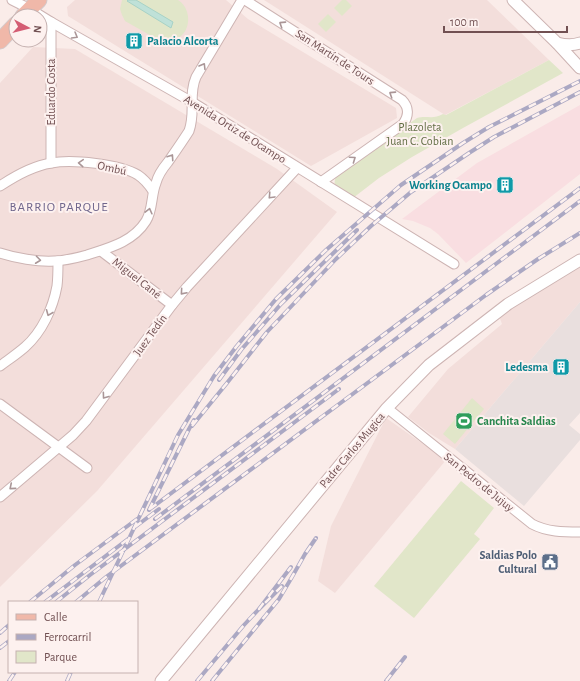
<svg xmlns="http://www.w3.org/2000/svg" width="580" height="681" font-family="'Alegreya Sans',sans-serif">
	<rect width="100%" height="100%" fill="#faece9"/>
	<g fill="#f3dedb">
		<polygon points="75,0 226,0 248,19 396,108 397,118 311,166 68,16 67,7"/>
		<polygon points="264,0 487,0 549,60 445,115"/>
		<polygon points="33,47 75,49 277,169 337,212 97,491 0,587 0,83"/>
		<polygon points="580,265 580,302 455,449 429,433 408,417 448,369 502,324 499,316"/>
		<polygon points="386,418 446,460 335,593 318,581 331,526"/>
	</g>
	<polygon fill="#f9dee1" points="580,105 580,174 466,263 438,234 430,228 413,221 402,219 477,163"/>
	<polygon fill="#e9dfde" points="580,302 580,413 569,425 580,434 580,440 524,506 455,449"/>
	<g fill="#e1e6c9">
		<path d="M122,0H178C190,7 192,27 181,36C175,41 169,42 162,42L125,21L122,15L120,9Z"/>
		<polygon points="342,0 346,0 352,6 342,16 334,8"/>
		<polygon points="328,14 336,22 326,32 318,24"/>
		<path d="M549,60L563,73L463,128L412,157L379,178L353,198L335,186C334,181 335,178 338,174L417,118C426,115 433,120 443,114L446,115Z"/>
		<polygon points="472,398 484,409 455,444 443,434"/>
		<polygon points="461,481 494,508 474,534 480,539 414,618 374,586"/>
	</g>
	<polygon fill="#bfe1d8" stroke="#a7d2c6" points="128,0 136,0 173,22 171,28 127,1"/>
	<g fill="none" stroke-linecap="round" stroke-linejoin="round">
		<defs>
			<g id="minor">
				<polyline points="12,0 30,9 51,22 192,102 454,264"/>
				<path d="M245,0L402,100C409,107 409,116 403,124L321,182"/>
				<polyline points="51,22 51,163"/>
				<path d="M0,186C15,176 33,166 51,163C72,159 120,164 138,175C144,179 149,185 153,191"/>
				<polyline points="101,251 172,305"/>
				<path d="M0,253C15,258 38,262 54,261C65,261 76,258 87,255C109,248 133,242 146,221C153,210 151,195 156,183C158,175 163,168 168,162C175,152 182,142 189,131C196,112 188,95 196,77L242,0"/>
				<path d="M0,366C8,360 17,354 25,347C42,332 53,308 57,286C58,278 58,269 58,261"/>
				<polyline points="0,404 87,468"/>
				<path d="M387,408L532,524C547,532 563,532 580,532"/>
				<polyline points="0,497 73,435 86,421 172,305 187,287 297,168"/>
			</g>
			<g id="tertiary">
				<polyline points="513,0 557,43 580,68"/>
				<path d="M557,43C565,45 572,46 580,43"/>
				<polyline points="161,681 387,408 429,365 508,304 580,260"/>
			</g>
			<g id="primary">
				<polyline points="23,16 39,0"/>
				<polyline points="0,41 16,24"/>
			</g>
		</defs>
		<use href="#minor" stroke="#cdb4b3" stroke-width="11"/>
		<use href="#tertiary" stroke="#cdb4b3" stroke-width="13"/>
		<use href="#primary" stroke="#d4cacb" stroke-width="17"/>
		<use href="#minor" stroke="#fff" stroke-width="9"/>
		<use href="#tertiary" stroke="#fff" stroke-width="11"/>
		<use href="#primary" stroke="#f0b8a9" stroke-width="15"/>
		<defs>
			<g id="rail">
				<polyline points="219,380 241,350 281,304 357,230"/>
				<polyline points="192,426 227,383 267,332 336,259 371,226 411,192 469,153 494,137 580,92"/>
				<polyline points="150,509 580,188"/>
				<polyline points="149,510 189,429 194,420"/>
				<polyline points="155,519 580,201"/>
				<polyline points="135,527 159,509"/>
				<polyline points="282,586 259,609 291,567"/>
				<polyline points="30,602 75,565 137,519"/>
				<polyline points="45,602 128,539"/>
				<polyline points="56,602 90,575 339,389"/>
				<polyline points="76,602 106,577 486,295 538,259 580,233"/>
				<polyline points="99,602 178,435 214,376 236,347 276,299 326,250 401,185 463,143 489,127 580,81"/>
				<polyline points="0,633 9,625"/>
				<polyline points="0,648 9,641"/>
				<polyline points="9,681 15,672"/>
				<polyline points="67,681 71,672"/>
				<polyline points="197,681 244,625 259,609"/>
				<polyline points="212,681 279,599 292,577 305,554 316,538"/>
				<polyline points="386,681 405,657"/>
			</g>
		</defs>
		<use href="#rail" stroke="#aba8c3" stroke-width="4"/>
		<use href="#rail" stroke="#fdf1ef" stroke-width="2.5" stroke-dasharray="8" stroke-linecap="butt"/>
	</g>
	<defs><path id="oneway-chevron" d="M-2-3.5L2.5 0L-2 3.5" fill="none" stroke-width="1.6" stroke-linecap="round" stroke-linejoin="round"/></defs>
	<g stroke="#aa9697">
		<use href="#oneway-chevron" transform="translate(282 24) rotate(-147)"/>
		<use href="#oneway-chevron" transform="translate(75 36) rotate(30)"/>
		<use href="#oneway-chevron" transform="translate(203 66) rotate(-59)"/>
		<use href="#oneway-chevron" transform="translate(392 94) rotate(-147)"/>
		<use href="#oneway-chevron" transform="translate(171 157) rotate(-56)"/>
		<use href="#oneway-chevron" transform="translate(353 159) rotate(-35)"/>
		<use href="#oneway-chevron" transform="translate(81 163) rotate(-176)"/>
		<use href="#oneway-chevron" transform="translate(271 196) rotate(133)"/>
		<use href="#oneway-chevron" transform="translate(149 211) rotate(-76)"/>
		<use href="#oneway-chevron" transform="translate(38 260) rotate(7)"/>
		<use href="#oneway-chevron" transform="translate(183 292) rotate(131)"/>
		<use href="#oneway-chevron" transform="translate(49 313) rotate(112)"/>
		<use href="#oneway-chevron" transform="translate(105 396) rotate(126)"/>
		<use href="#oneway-chevron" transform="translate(12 487) rotate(140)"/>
	</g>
	<defs>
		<symbol id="building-square" viewBox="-11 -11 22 22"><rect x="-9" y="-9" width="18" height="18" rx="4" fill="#0f9aa8" stroke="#fdf1ef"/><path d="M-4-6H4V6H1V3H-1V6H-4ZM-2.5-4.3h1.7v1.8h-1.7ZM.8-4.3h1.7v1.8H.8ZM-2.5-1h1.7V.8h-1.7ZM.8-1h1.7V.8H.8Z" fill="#fff"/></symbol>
		<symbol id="stadium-square" viewBox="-11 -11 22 22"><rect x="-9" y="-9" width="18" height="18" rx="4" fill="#2e9e5b" stroke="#fdf1ef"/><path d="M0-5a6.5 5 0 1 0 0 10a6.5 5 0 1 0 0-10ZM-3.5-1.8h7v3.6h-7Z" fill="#fff"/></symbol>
		<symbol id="civic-square" viewBox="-11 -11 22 22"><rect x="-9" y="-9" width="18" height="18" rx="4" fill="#5c6f8a" stroke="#fdf1ef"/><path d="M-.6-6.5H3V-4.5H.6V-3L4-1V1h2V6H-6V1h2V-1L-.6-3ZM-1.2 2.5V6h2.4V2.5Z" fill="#fff"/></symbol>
	</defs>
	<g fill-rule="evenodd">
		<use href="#building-square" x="124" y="31" width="20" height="20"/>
		<use href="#building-square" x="495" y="175" width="20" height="20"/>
		<use href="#building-square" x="551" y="357" width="20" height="20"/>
		<use href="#stadium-square" x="454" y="411" width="20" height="20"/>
		<use href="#civic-square" x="540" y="552" width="20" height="20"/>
	</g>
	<g text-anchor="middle" stroke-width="4" stroke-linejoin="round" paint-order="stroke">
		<g font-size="12" font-weight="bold" fill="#0d838f" stroke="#fdf1ef" text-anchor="end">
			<text x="147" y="45" text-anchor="start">Palacio Alcorta</text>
			<text x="492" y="189">Working Ocampo</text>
			<text x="548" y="371">Ledesma</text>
		</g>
		<g font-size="12" fill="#715052" stroke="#fdf1ef">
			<text transform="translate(335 57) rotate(33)" y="4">San Martín de Tours</text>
			<text transform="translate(51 92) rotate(-90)" y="4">Eduardo Costa</text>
			<text transform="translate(235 129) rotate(32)" y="4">Avenida Ortiz de Ocampo</text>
			<text transform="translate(112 168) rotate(12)" y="4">Ombú</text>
			<text transform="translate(137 278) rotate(38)" y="4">Miguel Cané</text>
			<text transform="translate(150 335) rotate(-54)" y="4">Juez Tedín</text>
			<text transform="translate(352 450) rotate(-50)" y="4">Padre Carlos Mugica</text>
			<text transform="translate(479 482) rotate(39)" y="4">San Pedro de Jujuy</text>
		</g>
		<g font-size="12" fill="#636f46" stroke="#fdf1ef">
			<text x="420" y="131">Plazoleta<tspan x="420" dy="14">Juan C. Cobian</tspan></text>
		</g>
		<g font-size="12" font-weight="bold" fill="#27864d" stroke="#fdf1ef" text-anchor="start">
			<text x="477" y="425">Canchita Saldias</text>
		</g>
		<g font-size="12" font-weight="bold" fill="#4e5e75" stroke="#fdf1ef" text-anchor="end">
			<text x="537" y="559">Saldias Polo<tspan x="537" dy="14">Cultural</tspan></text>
		</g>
		<g font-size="13" letter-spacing="1" fill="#71678d" stroke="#fdf1ef">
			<text x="59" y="211">BARRIO PARQUE</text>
		</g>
	</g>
	<rect x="8" y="601" width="130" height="72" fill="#fdf1ef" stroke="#c5b1b0"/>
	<rect x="16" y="614" width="20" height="6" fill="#f0b8a9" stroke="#c5b1b0"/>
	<text x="44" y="621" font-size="12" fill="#715052">Calle</text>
	<rect x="16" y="634" width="20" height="6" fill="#aba8c3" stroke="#c5b1b0"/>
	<text x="44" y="641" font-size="12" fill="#715052">Ferrocarril</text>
	<rect x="16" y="651" width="20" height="12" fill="#e1e6c9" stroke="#c5b1b0"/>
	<text x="44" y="661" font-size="12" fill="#715052">Parque</text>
	<g transform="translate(28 28) rotate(97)"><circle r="19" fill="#fdf1ef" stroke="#c5b1b0"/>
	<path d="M0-3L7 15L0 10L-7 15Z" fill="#d45d74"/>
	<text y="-6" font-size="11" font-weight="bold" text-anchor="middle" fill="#715052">N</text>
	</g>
	<path d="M444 26v6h123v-6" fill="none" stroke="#715052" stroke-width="2"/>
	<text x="450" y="26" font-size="12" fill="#715052" stroke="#fdf1ef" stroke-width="3" paint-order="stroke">100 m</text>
</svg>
